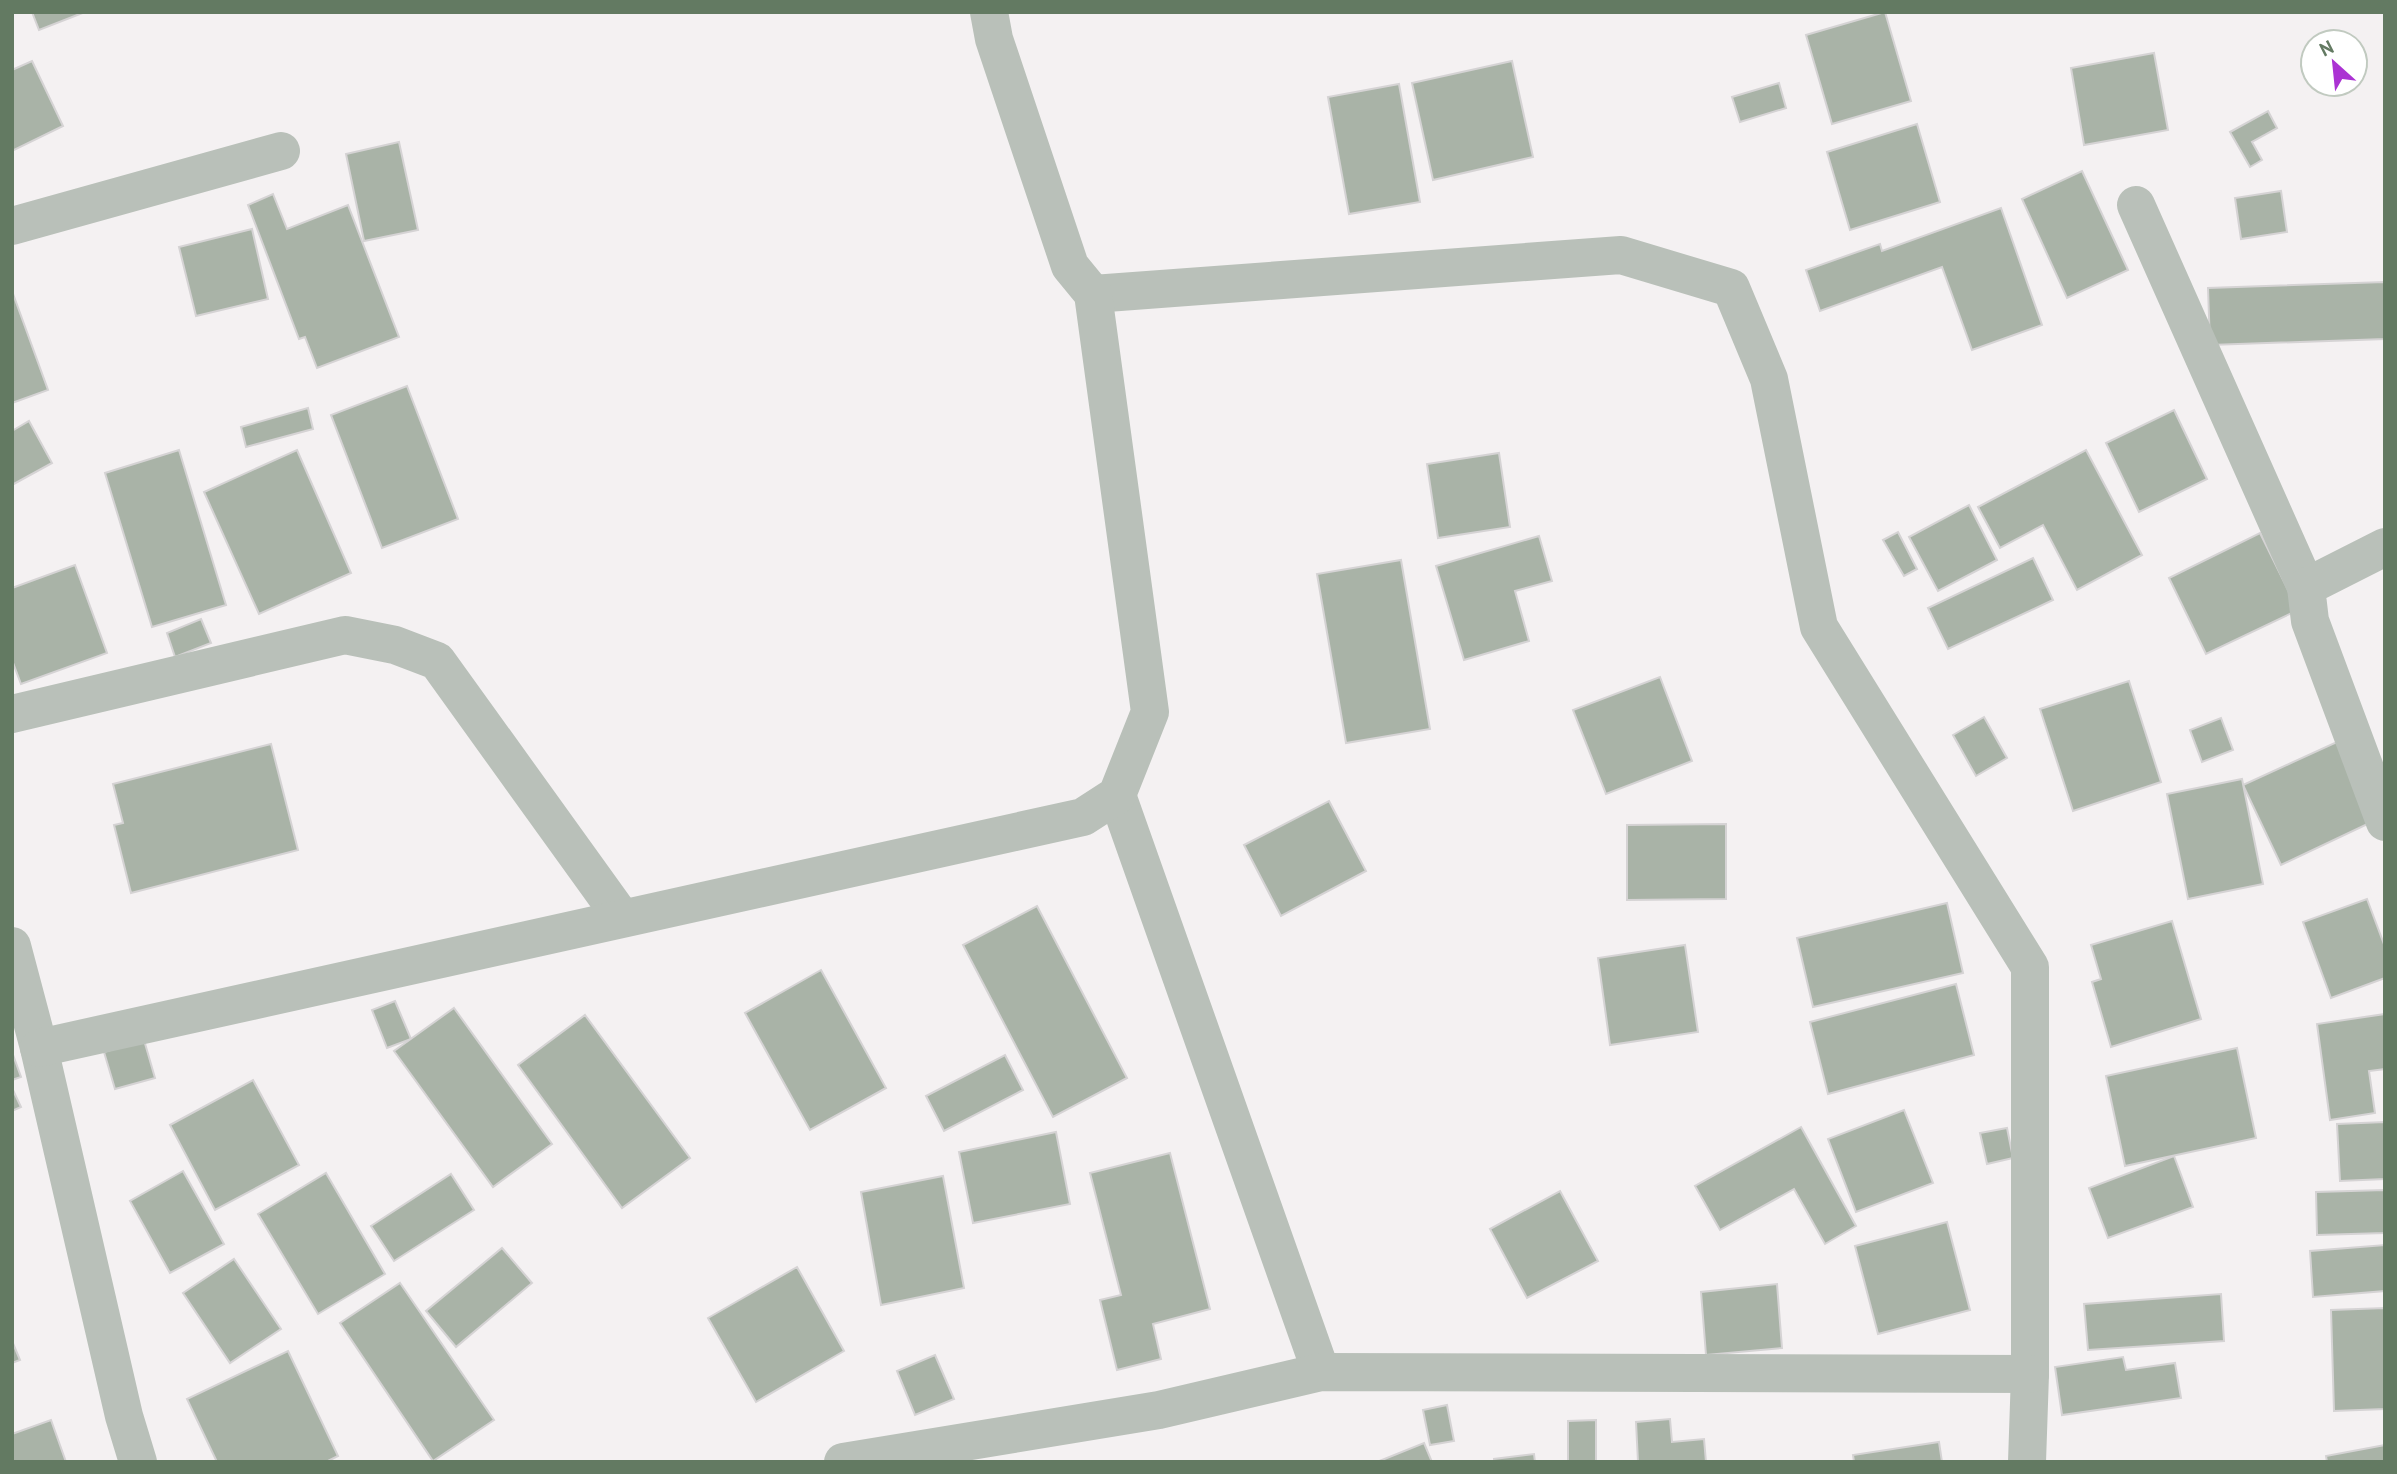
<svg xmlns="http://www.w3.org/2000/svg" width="2397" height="1474" font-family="'PT Sans',sans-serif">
	<rect width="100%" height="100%" fill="#f4f1f2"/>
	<g fill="#a9b3a7" stroke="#d5d3d4" stroke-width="2">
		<polygon points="32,12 85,12 39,30"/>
		<polygon points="1885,12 1911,101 1832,124 1806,35"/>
		<polygon points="2154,53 2168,130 2084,145 2071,68"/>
		<polygon points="32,61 63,126 12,151 12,70"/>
		<polygon points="1512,61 1533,157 1433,180 1412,83"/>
		<polygon points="1779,83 1786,108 1740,122 1732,97"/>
		<polygon points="1399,84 1420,202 1349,214 1328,97"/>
		<polygon points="2268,111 2277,128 2252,142 2262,160 2250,167 2230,132"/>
		<polygon points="1917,124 1940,202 1850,230 1827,152"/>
		<polygon points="399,142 418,230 364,241 346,154"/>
		<polygon points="2082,171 2128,270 2067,298 2022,199"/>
		<polygon points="2281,191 2287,232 2241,239 2235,198"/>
		<polygon points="273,194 287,229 348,205 399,337 317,368 305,337 299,339 248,205"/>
		<polygon points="2001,208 2042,325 1972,350 1942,267 1820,311 1806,270 1880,244 1882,251"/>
		<polygon points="252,229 268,299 196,316 179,247"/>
		<polygon points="2385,282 2385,339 2210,345 2208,288"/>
		<polygon points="12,291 48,390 12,403"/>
		<polygon points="407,386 458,519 382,548 331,415"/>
		<polygon points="308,408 313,429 246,447 241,427"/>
		<polygon points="2174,410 2207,479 2139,512 2106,443"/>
		<polygon points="29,421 52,463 12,485 12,431"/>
		<polygon points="179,450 226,605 152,627 105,473"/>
		<polygon points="297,450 351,573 259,614 204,492"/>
		<polygon points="2086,450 2142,555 2077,590 2043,525 2000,548 1978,507"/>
		<polygon points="1499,453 1510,527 1438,538 1427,464"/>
		<polygon points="1969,505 1997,560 1938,591 1909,537"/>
		<polygon points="1898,532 1917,569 1904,576 1883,540"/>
		<polygon points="2260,533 2298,610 2206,654 2169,578"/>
		<polygon points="1539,536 1552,581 1515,591 1529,641 1464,660 1436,566"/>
		<polygon points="2033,558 2053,600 1948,649 1928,608"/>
		<polygon points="1401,560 1430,729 1346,743 1317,574"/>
		<polygon points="75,565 107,653 21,684 12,660 12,588"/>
		<polygon points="201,619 211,643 175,657 167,633"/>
		<polygon points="1660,677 1692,761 1606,794 1573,710"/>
		<polygon points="2129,681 2161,782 2073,811 2040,709"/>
		<polygon points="1984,717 2007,758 1976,776 1953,735"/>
		<polygon points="2221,718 2233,750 2202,762 2190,730"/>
		<polygon points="2339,741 2376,820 2281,865 2243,785"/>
		<polygon points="271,744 298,850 131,893 114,825 123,823 113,784"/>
		<polygon points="2242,779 2263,884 2188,899 2167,794"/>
		<polygon points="1329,801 1366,871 1281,916 1244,845"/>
		<polygon points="1726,824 1726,899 1627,900 1627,825"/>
		<polygon points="2367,899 2385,947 2385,978 2331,998 2303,922"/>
		<polygon points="1947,903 1963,973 1813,1007 1797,938"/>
		<polygon points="1037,906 1127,1078 1053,1117 963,945"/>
		<polygon points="2172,921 2201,1019 2111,1047 2092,982 2101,979 2091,945"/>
		<polygon points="1685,945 1698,1032 1610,1045 1598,958"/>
		<polygon points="821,970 886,1088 810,1130 745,1013"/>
		<polygon points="1956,984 1974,1055 1828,1094 1810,1022"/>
		<polygon points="395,1001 411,1039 387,1048 372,1010"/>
		<polygon points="454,1008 552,1144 493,1187 394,1051"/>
		<polygon points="2385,1014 2385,1069 2369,1071 2375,1113 2330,1120 2317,1024"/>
		<polygon points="585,1015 690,1158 622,1208 518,1065"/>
		<polygon points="144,1040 155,1078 115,1089 104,1052"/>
		<polygon points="2237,1048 2256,1138 2125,1166 2106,1076"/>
		<polygon points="12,1052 21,1077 12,1080"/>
		<polygon points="1005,1055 1023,1090 944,1131 926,1096"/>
		<polygon points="253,1080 299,1165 215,1210 170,1125"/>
		<polygon points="12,1088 21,1107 12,1111"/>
		<polygon points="1904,1110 1933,1183 1856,1212 1828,1139"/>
		<polygon points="2385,1122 2385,1179 2340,1181 2337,1124"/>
		<polygon points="1801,1127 1856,1226 1825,1244 1794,1189 1720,1230 1695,1186"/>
		<polygon points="2007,1128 2013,1158 1987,1164 1980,1133"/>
		<polygon points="1056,1132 1070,1204 973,1223 959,1152"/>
		<polygon points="1170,1153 1210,1309 1153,1324 1161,1359 1117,1370 1100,1300 1121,1295 1090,1173"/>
		<polygon points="2174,1156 2193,1207 2108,1238 2089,1188"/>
		<polygon points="183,1171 224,1244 170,1273 130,1201"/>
		<polygon points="326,1173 385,1274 318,1314 258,1214"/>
		<polygon points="451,1174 474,1210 394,1261 371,1226"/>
		<polygon points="943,1176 964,1288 881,1305 861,1192"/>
		<polygon points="2385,1190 2385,1233 2317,1235 2316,1192"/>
		<polygon points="1560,1191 1598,1261 1527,1298 1490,1229"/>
		<polygon points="1947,1222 1970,1310 1878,1334 1855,1246"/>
		<polygon points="2385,1245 2385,1291 2313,1297 2310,1251"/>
		<polygon points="502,1248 532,1283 456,1347 426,1311"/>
		<polygon points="234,1259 281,1329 230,1363 183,1293"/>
		<polygon points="797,1267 844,1351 756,1402 708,1318"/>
		<polygon points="400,1283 494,1420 433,1461 340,1323"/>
		<polygon points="1777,1284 1782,1348 1706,1355 1701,1292"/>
		<polygon points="2221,1294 2224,1341 2088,1350 2084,1304"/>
		<polygon points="2385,1308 2385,1409 2334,1411 2331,1310"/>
		<polygon points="12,1341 20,1360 12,1363"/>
		<polygon points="288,1351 338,1456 326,1462 217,1462 187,1399"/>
		<polygon points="935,1355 954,1399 915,1415 897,1371"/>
		<polygon points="2123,1357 2126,1370 2175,1363 2181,1398 2062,1415 2055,1367"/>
		<polygon points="1447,1405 1454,1441 1430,1445 1423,1410"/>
		<polygon points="1670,1419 1672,1442 1704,1439 1706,1462 1638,1462 1636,1422"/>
		<polygon points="51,1420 66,1462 12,1462 12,1434"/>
		<polygon points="1596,1420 1596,1462 1568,1462 1568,1421"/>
		<polygon points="1939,1442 1942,1462 1854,1462 1853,1455"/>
		<polygon points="1424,1443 1432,1462 1377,1462"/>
		<polygon points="2385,1445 2385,1462 2327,1462 2326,1456"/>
		<polygon points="1534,1454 1535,1462 1494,1462 1494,1459"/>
	</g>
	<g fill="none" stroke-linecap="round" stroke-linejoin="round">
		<g stroke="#b9c0b9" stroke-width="38">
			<polyline points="2136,205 2306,587"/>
			<polyline points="12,226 281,151"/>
			<polyline points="1093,294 1621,255 1731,288 1769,379 1819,627 2030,967 2030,1374 2027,1462"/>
			<polyline points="2385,547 2306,587 2310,621 2385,822"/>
			<polyline points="12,714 345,635 395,645 437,661 622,918"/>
			<polyline points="1117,795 1321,1372"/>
			<polyline points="12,946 39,1048 124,1416 138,1462"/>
			<polyline points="39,1048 1083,817 1117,795 1150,712 1093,294 1070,266 994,39 989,12"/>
			<polyline points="843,1462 1159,1410 1321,1372 2030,1374"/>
		</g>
	</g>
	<rect width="2397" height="1474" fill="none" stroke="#637a62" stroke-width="28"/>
	<g transform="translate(2334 63) rotate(333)"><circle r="33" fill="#ffffff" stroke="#c1cac0" stroke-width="2"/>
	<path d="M0-5L12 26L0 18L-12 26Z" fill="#ab32d3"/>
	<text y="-10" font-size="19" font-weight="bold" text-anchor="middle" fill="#637a62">N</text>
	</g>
</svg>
